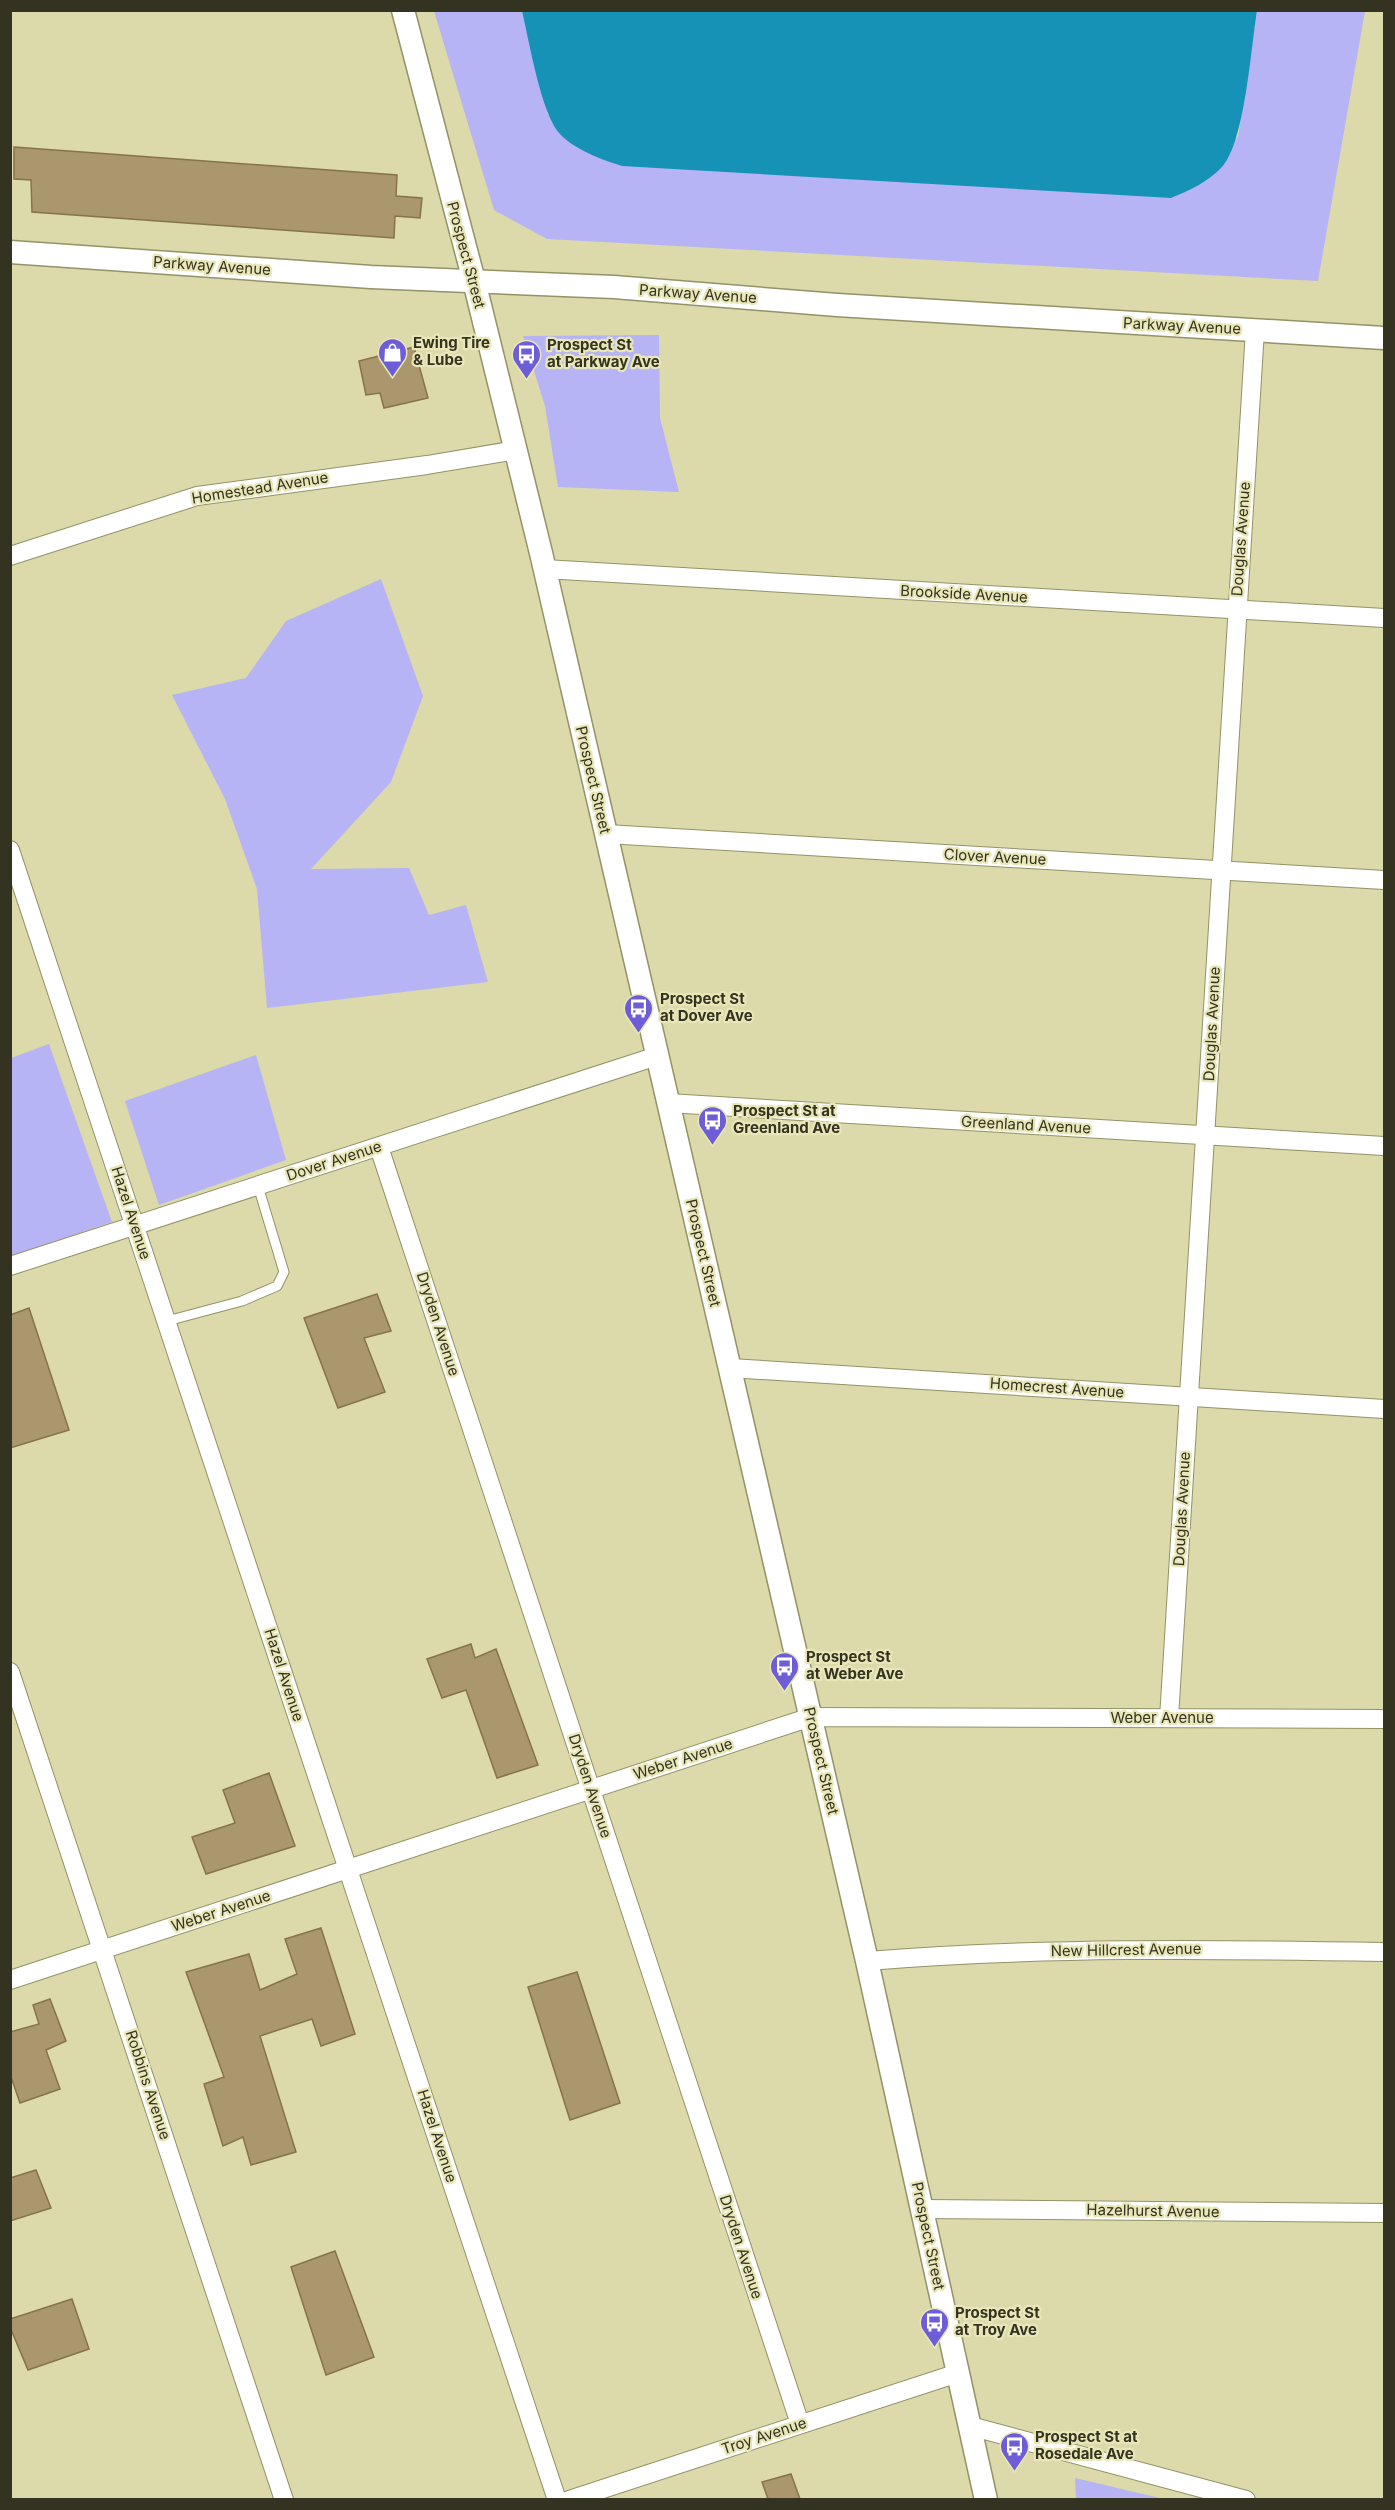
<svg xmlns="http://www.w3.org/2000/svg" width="1395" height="2510" font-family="Inter,sans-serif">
	<rect width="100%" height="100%" fill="#dcd9ab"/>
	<g fill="#b6b4f4">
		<polygon points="434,11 522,11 548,115 1171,198 1238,137 1257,11 1365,11 1318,281 547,239 494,210"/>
		<polygon points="659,335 660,418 679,492 558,487 545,406 523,336"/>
		<polygon points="381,579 423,696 391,782 311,869 409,868 429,915 466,905 488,982 267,1008 257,889 225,799 172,695 246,678 286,621"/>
		<polygon points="49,1044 112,1222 11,1256 11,1058"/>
		<polygon points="256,1055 286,1160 159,1205 125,1101"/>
		<polygon points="1075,2478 1164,2499 1076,2499"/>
	</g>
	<path fill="#1692b7" d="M522,11V10L1257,11C1251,47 1245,142 1222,167C1208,182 1190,190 1171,198L622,166C603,160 575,150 560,134C541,114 529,40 522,11Z"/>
	<g fill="#aa976e" stroke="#86734c" stroke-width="1.5">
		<polygon points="14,147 397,175 396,196 422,198 420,218 395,216 394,238 32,212 31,180 14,179"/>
		<polygon points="414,347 428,398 384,408 380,393 366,395 359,361"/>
		<polygon points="377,1294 391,1331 364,1338 385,1392 338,1408 304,1318"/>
		<polygon points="29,1308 69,1430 10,1448 10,1315"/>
		<polygon points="471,1644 475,1658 496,1649 538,1765 497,1778 466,1690 442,1698 427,1659"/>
		<polygon points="269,1773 295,1846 206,1874 192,1837 235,1823 223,1790"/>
		<polygon points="321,1928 355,2034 321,2046 312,2019 260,2036 296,2152 251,2165 243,2137 223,2146 204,2084 224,2077 186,1972 249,1954 260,1990 297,1974 285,1939"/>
		<polygon points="577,1972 620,2103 570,2120 528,1987"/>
		<polygon points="50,1999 66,2041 46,2050 60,2089 20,2103 10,2074 10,2032 39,2024 33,2005"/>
		<polygon points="36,2170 51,2208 10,2221 10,2178"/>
		<polygon points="335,2251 374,2357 326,2375 291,2267"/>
		<polygon points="72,2299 89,2349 28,2370 10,2327 10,2319"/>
		<polygon points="791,2474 800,2499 768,2499 762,2482"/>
	</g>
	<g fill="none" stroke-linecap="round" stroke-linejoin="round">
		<defs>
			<polyline id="service" points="167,1321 242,1301 277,1286 284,1272 258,1186"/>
			<g id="minor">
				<polyline points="10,556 197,496 427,465 516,450"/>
				<polyline points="544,569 1384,618"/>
				<polyline points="606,834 1384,880"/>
				<polyline points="10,850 557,2500"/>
				<polyline points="668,1103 1384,1146"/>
				<polyline points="379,1147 800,2424"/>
				<polyline points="10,1266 657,1056"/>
				<polyline points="730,1368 1384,1409"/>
				<polyline points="10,1672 284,2500"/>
				<polyline points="1169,1718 1255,330"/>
				<path d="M867,1961C1040,1947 1212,1949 1384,1952"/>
				<polyline points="10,1980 811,1717 1384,1719"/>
				<polyline points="922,2209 1384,2213"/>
				<polyline points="970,2426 1246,2500"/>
				<polyline points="569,2500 958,2373"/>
			</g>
			<g id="tertiary">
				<polyline points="403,10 474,281 541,553 867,1961 986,2500"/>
				<polyline points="10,252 371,277 614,287 837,305 1384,338"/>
			</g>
		</defs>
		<use href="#service" stroke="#949267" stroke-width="11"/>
		<use href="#minor" stroke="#949267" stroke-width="20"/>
		<use href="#tertiary" stroke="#949267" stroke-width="25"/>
		<use href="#service" stroke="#fff" stroke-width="9"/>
		<use href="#minor" stroke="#fff" stroke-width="18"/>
		<use href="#tertiary" stroke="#fff" stroke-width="22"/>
	</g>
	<defs>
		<symbol id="shop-pin" viewBox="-11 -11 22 30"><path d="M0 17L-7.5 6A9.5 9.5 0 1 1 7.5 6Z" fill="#6d5dd7" stroke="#e9e6b8"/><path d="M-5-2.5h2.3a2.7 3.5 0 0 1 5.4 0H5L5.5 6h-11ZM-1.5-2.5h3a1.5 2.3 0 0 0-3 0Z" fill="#fff"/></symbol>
		<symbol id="bus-pin" viewBox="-11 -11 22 30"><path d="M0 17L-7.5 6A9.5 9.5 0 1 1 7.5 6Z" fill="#6d5dd7" stroke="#e9e6b8"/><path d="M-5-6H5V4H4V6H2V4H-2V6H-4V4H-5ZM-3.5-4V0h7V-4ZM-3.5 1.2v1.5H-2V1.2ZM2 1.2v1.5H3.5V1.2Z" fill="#fff"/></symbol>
	</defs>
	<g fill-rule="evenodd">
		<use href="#shop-pin" x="376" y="336" width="33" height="45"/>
		<use href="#bus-pin" x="510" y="338" width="33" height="45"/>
		<use href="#bus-pin" x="622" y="992" width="33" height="45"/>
		<use href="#bus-pin" x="696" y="1104" width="33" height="45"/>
		<use href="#bus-pin" x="768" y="1650" width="33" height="45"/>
		<use href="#bus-pin" x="918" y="2306" width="33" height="45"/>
		<use href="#bus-pin" x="998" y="2430" width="33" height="45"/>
	</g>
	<g text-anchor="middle" stroke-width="4.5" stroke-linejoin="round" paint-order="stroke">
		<g font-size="15" fill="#343321" stroke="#e9e6b8">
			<text transform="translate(466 255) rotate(75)" y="5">Prospect Street</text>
			<text transform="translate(212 266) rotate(4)" y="5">Parkway Avenue</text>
			<text transform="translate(698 294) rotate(4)" y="5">Parkway Avenue</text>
			<text transform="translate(1182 326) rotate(3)" y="5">Parkway Avenue</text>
			<text transform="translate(260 488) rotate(-9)" y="5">Homestead Avenue</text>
			<text transform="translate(1241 539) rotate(-86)" y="5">Douglas Avenue</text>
			<text transform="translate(964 594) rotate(3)" y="5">Brookside Avenue</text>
			<text transform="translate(593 780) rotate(77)" y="5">Prospect Street</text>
			<text transform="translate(995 857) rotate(3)" y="5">Clover Avenue</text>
			<text transform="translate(1212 1024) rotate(-87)" y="5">Douglas Avenue</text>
			<text transform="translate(1026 1125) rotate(3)" y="5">Greenland Avenue</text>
			<text transform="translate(334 1161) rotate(-18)" y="5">Dover Avenue</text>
			<text transform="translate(131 1213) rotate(72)" y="5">Hazel Avenue</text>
			<text transform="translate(703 1253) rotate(77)" y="5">Prospect Street</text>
			<text transform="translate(438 1324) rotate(72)" y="5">Dryden Avenue</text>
			<text transform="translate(1057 1388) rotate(4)" y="5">Homecrest Avenue</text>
			<text transform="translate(1182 1509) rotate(-87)" y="5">Douglas Avenue</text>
			<text transform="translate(284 1675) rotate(72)" y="5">Hazel Avenue</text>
			<text x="1162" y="1723">Weber Avenue</text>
			<text transform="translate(683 1759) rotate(-18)" y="5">Weber Avenue</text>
			<text transform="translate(821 1761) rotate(77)" y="5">Prospect Street</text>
			<text transform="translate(590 1786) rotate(72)" y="5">Dryden Avenue</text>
			<text transform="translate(221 1911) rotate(-18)" y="5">Weber Avenue</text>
			<text transform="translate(1126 1950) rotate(-1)" y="5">New Hillcrest Avenue</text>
			<text transform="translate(148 2085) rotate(72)" y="5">Robbins Avenue</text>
			<text transform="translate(437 2136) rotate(72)" y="5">Hazel Avenue</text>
			<text transform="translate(1153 2211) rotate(1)" y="5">Hazelhurst Avenue</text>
			<text transform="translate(928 2236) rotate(78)" y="5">Prospect Street</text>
			<text transform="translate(741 2247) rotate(72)" y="5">Dryden Avenue</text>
			<text transform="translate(764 2436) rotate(-18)" y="5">Troy Avenue</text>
		</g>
		<g font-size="15" font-weight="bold" fill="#343321" stroke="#e9e6b8" text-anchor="start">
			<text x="413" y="348">Ewing Tire<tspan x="413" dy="17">&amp; Lube</tspan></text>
			<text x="547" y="350">Prospect St<tspan x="547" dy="17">at Parkway Ave</tspan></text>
			<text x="660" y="1004">Prospect St<tspan x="660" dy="17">at Dover Ave</tspan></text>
			<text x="733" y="1116">Prospect St at<tspan x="733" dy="17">Greenland Ave</tspan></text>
			<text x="806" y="1662">Prospect St<tspan x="806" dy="17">at Weber Ave</tspan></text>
			<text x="955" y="2318">Prospect St<tspan x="955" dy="17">at Troy Ave</tspan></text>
			<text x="1035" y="2442">Prospect St at<tspan x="1035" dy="17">Rosedale Ave</tspan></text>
		</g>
	</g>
	<rect width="1395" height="2510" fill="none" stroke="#343321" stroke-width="24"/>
</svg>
